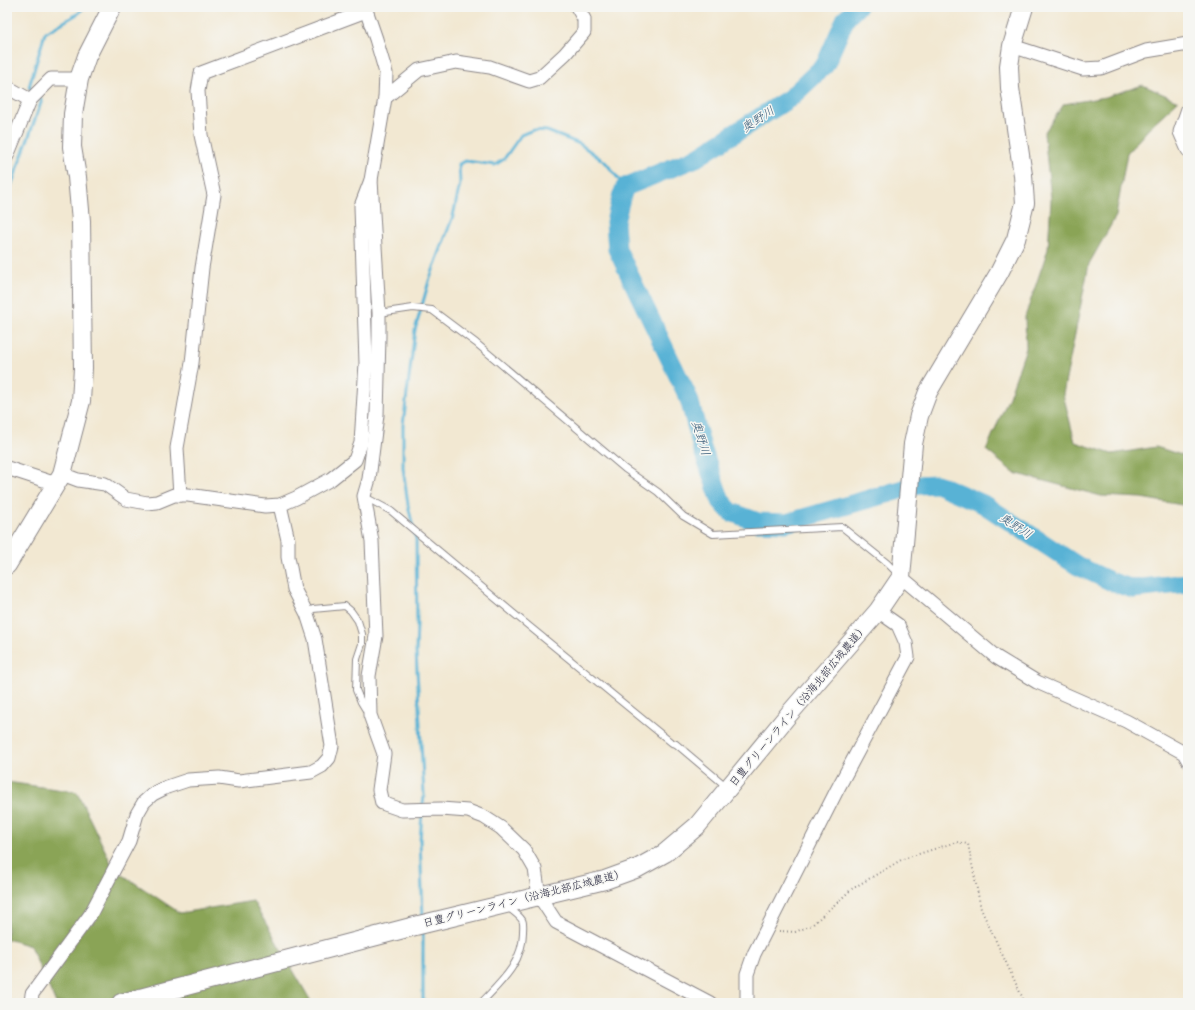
<svg xmlns="http://www.w3.org/2000/svg" width="1195" height="1010" font-family="'Comic Neue','Klee One',sans-serif">
	<rect width="100%" height="100%" fill="#f6f6f2"/>
	<filter id="ink" filterUnits="userSpaceOnUse"><feTurbulence type="fractalNoise" baseFrequency=".025" numOctaves="2"/><feDisplacementMap in="SourceGraphic" scale="8" xChannelSelector="R" yChannelSelector="G"/><feConvolveMatrix kernelMatrix="1 2 1 2 8 2 1 2 1" color-interpolation-filters="sRGB"/></filter>
	<filter id="wash" filterUnits="userSpaceOnUse"><feTurbulence type="fractalNoise" baseFrequency=".012" numOctaves="4" result="noise"/><feDisplacementMap in="SourceGraphic" scale="16" xChannelSelector="R" yChannelSelector="G"/><feGaussianBlur stdDeviation="0.9" result="paint"/><feColorMatrix in="noise" values="0 0 0 0 0 0 0 0 0 0 0 0 0 0 0 0 0 1.4 0 .05"/><feComposite in="paint" operator="in"/></filter>
	<g filter="url(#wash)">
		<rect width="100%" height="100%" fill="#f2e8d2"/>
		<g fill="#8aa456" stroke="#566348">
			<polygon points="1143,85 1178,101 1154,123 1127,153 1116,216 1089,264 1063,394 1075,442 1112,454 1156,447 1188,457 1188,506 1141,498 1101,496 1014,473 986,450 1009,397 1026,348 1025,317 1048,249 1051,199 1044,133 1064,104 1105,97"/>
			<polygon points="7,782 77,792 114,869 180,913 253,901 312,1003 56,1003 30,946 7,939"/>
		</g>
		<g fill="none" stroke-linecap="round" stroke-linejoin="round">
			<g stroke="#58b2d5" stroke-width="3">
				<polyline points="33,91 29,87 45,33 79,13 84,7"/>
				<polyline points="7,197 42,100 38,97"/>
				<polyline points="423,805 424,795 422,761 416,652 417,624 416,540 408,505 403,468 403,425 415,330 429,281 453,216 460,184 459,164 466,161 495,165 504,159 521,135 533,130 547,131 580,144 606,163 625,187"/>
				<polyline points="422,813 420,840 423,917"/>
				<polyline points="423,931 423,1003"/>
			</g>
			<polyline stroke="#58b2d5" stroke-width="19" points="857,7 846,18 825,65 790,98 696,158 625,187 621,198 615,222 617,249 689,399 702,448 721,501 731,512 758,522 786,523 917,485 937,484 983,504 1078,566 1112,582 1133,589 1188,583"/>
		</g>
	</g>
	<g filter="url(#ink)">
		<g fill="none" stroke-linecap="round" stroke-linejoin="round">
			<defs>
				<g id="lane">
					<polyline points="379,313 413,308 432,310 476,343 625,469 658,492 683,516 713,534 842,527 887,563 898,574"/>
					<polyline points="365,497 391,511 513,613 672,743 676,744 727,787"/>
					<polyline points="307,614 313,609 345,606 351,611 358,621 362,634 362,644 357,659 356,690 361,702 367,712"/>
					<path d="M481,1003C501,982 523,963 523,932C523,928 524,923 522,920C519,915 512,911 508,907"/>
				</g>
				<g id="street">
					<polyline points="1012,46 1083,69 1101,68 1146,51 1188,44"/>
					<polyline points="7,87 30,100"/>
					<polyline points="385,98 419,70 456,62 490,67 529,81 539,78 565,54 584,32 584,19 577,7"/>
					<polyline points="1188,109 1180,132 1188,150"/>
					<polyline points="7,156 30,100 51,79 79,79"/>
					<polyline points="371,180 379,313 379,336 377,415 369,479 364,496 372,541 376,636 369,676 370,715 384,754 379,790 382,803 402,810 441,809 468,811 484,817 501,828 524,850 535,869 539,896 556,922 710,1003"/>
					<polyline points="7,468 56,484"/>
					<polyline points="62,474 78,480 105,484 126,499 147,503 157,502 174,495 188,495 265,506 280,505 296,498 331,479 355,460 361,443 366,363 361,206 371,180 385,98 386,73 376,39 365,7"/>
					<polyline points="180,495 177,448 192,363 202,268 214,195 201,135 198,91 201,73 366,11"/>
					<polyline points="901,577 996,657 1037,682 1126,721 1184,753 1188,760"/>
					<polyline points="31,1003 32,994 90,915 129,841 137,814 144,802 153,794 167,787 188,780 219,778 239,781 311,772 322,766 329,758 332,746 315,639 307,614 294,589 288,557 288,540 280,505"/>
					<polyline points="747,1003 747,974 754,954 837,790 908,657 906,643 898,625 878,611"/>
				</g>
				<g id="secondary">
					<polyline points="7,565 62,474 81,401 83,368 81,221 77,177 72,147 73,114 79,79 87,56 112,7"/>
					<polyline points="121,1003 415,926 605,880 638,868 665,853 697,826 789,714 878,611 901,577 913,444 919,416 928,392 999,273 1016,239 1025,203 1023,175 1010,88 1009,66 1012,46 1024,7"/>
				</g>
			</defs>
			<use href="#lane" stroke="#8a8586" stroke-width="8"/>
			<use href="#street" stroke="#8a8586" stroke-width="15"/>
			<use href="#secondary" stroke="#8a8586" stroke-width="20"/>
			<polyline stroke="#8a8586" stroke-width="2" stroke-dasharray="1 3" stroke-linecap="butt" points="779,931 795,932 812,925 853,888 903,859 956,842 968,844 981,909 1025,1003"/>
			<use href="#lane" stroke="#fff" stroke-width="6"/>
			<use href="#street" stroke="#fff" stroke-width="13"/>
			<use href="#secondary" stroke="#fff" stroke-width="18"/>
		</g>
	</g>
	<g text-anchor="middle" stroke-width="3" stroke-linejoin="round" paint-order="stroke">
		<g font-size="11" fill="#22223b" stroke="#f6f6f2">
			<text transform="translate(798 705) rotate(-50)" y="4">日豊グリーンライン（沿海北部広域農道）</text>
			<text transform="translate(524 898) rotate(-14)" y="4">日豊グリーンライン（沿海北部広域農道）</text>
		</g>
		<g font-size="12" font-style="italic" fill="#385c79" stroke="#f6f6f2">
			<text transform="translate(758 119) rotate(-33)" y="4">奥野川</text>
			<text transform="translate(701 438) rotate(73)" y="4">奥野川</text>
			<text transform="translate(1016 526) rotate(33)" y="4">奥野川</text>
		</g>
	</g>
	<rect width="1195" height="1010" fill="none" stroke="#f6f6f2" stroke-width="24"/>
</svg>
